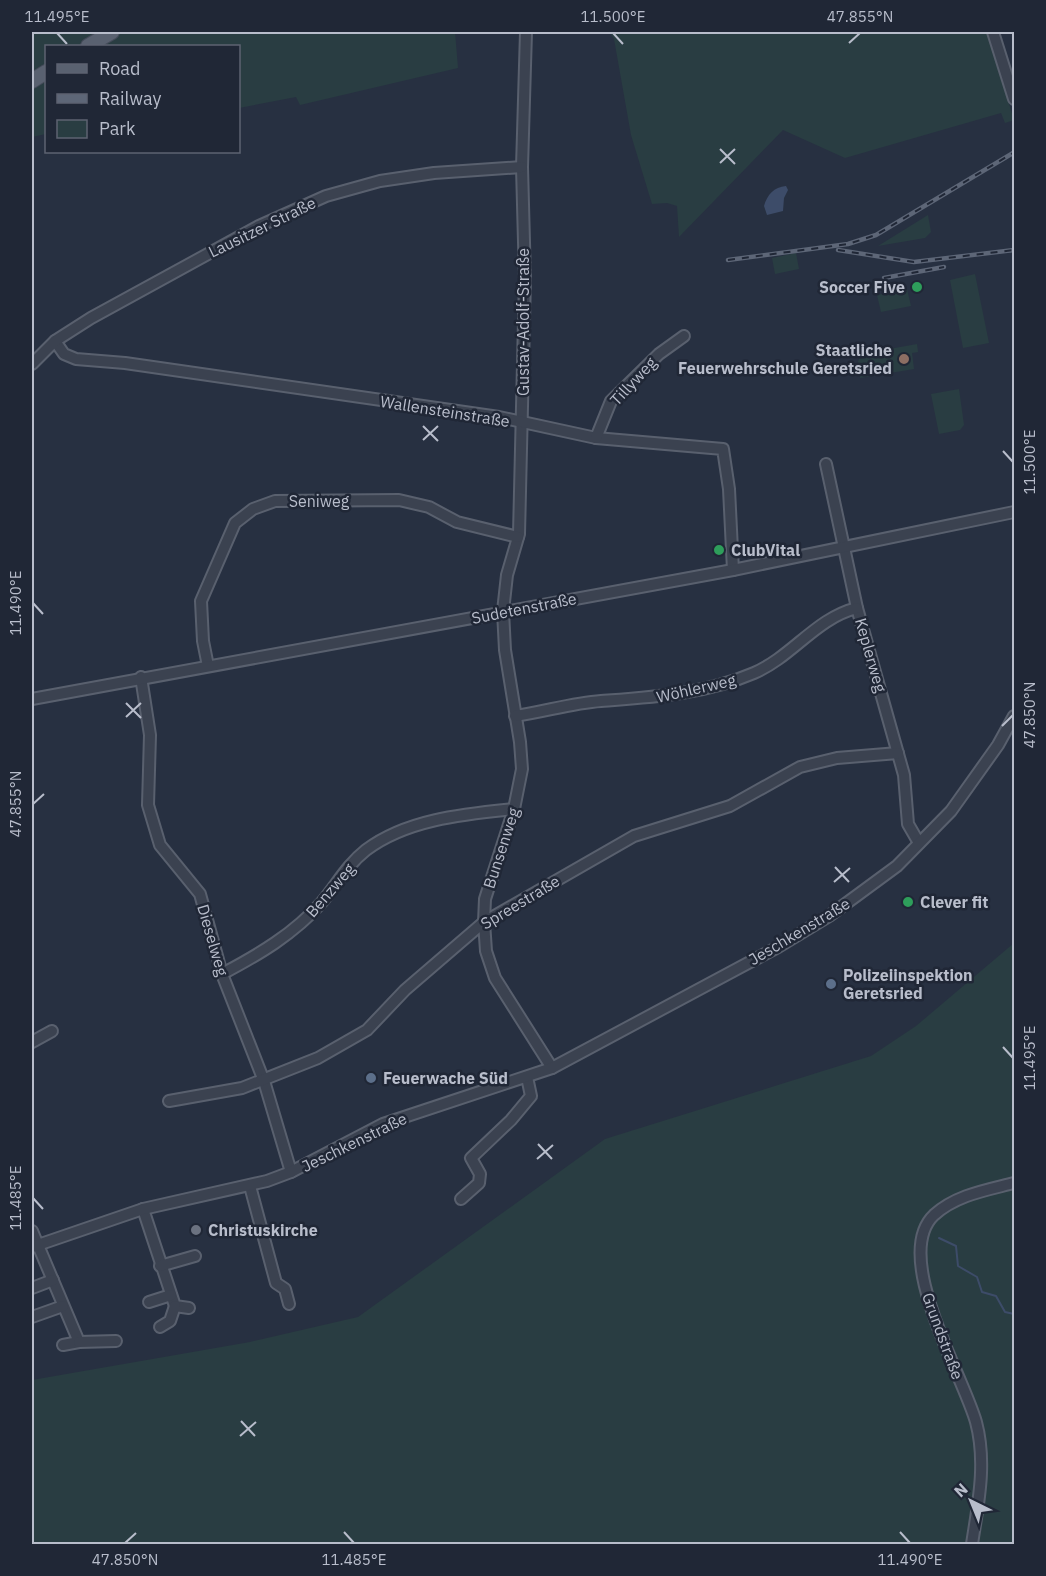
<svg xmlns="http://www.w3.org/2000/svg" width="1046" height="1576" font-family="'IBM Plex Sans',sans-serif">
	<rect width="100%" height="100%" fill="#273041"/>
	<g fill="#293d42">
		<polygon points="32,32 455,32 458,68 300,105 296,97 239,108 238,46 46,46 46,134 32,137"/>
		<polygon points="609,32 987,32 1014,120 1005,123 1001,113 845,158 783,130 679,237 677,206 667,203 652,204 631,135 614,39"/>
		<polygon points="928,215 931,232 925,238 878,246"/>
		<polygon points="796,253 799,269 775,274 772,258"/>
		<polygon points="975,274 989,343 963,348 950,280"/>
		<polygon points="907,289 911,306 881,312 877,295"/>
		<polygon points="917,344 918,352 912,353 914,369 860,378 857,364 861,354"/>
		<polygon points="959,389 964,425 960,430 939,434 931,394"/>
		<path d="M1014,943V1180C989,1186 958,1190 937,1206C881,1247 955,1367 971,1415C978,1440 980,1468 979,1493L985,1494C986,1465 982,1435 974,1408C959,1362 894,1256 938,1215C958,1196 989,1193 1014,1187V1544H32V1380L250,1342L358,1317L605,1139L871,1056L916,1026Z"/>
	</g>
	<path fill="#3d4c69" d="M786,186L788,190L784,198L783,211L767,215L764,206C767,195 774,187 786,186Z"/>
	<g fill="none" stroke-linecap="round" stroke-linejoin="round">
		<polyline stroke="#3d4c69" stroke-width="2" points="939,1238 956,1246 958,1266 977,1277 982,1292 996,1296 1005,1312 1014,1314"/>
		<defs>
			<g id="minor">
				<polyline points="526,32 522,167 525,279 519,534 507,575 503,611 505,650 520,742 522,769 514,809 485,899 484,922 486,951 495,978 552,1068"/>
				<polyline points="993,32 1014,99"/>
				<polyline points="55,341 64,354 76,359 125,363 499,417 596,438 723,449 729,489 733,570"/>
				<polyline points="32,364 55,341 91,318 259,226 326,196 380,181 434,173 522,167"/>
				<polyline points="596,438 611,401 659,354 684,336"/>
				<polyline points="826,464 857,608 904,775 908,824 919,843"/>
				<polyline points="208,666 203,641 201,601 235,523 253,509 275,501 399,500 429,507 457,522 518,537"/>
				<polyline points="141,677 150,735 148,805 160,845 200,894 222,974 264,1081 291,1172"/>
				<polyline points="32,699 733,570 1014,512"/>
				<path d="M515,716C544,712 572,703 601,701C654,697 705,694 754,673C793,656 816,618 857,608"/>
				<path d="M222,974C258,955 294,934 322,902C337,884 347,865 366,850C407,819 465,814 514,809"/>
				<polyline points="32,1042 52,1031"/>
				<polyline points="169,1101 242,1088 318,1058 367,1030 405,990 484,922 634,836 730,806 800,767 837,758 898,753"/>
				<polyline points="250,1186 276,1283 285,1289 289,1304"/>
				<polyline points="461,1199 479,1183 480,1174 471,1158 511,1120 531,1096 527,1077"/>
				<polyline points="143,1209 175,1306 189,1308"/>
				<polyline points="32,1231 79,1342 63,1345"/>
				<polyline points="32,1247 143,1209 267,1181 291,1172 383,1124 552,1068 778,947 829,916 897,866 951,811 998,745 1014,716"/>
				<polyline points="160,1266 195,1256"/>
				<polyline points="32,1288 53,1280"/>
				<polyline points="149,1302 171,1295"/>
				<polyline points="32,1317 63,1306"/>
				<polyline points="160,1327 170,1321 175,1306"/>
				<polyline points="79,1342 116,1341"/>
				<path d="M972,1544C978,1504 987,1463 976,1422C963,1375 891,1256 934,1215C956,1195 987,1190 1014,1183"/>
			</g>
			<g id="major">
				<polyline points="88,46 112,32"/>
				<polyline points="32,81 46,72"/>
			</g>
		</defs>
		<use href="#minor" stroke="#59606e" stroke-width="14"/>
		<use href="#major" stroke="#454b5a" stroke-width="16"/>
		<use href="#minor" stroke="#3b4250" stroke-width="10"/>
		<use href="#major" stroke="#596170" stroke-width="14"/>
		<defs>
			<g id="rail">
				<polyline points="838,250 914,262 1014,250"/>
				<polyline points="728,260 848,244 876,235 1013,153"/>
				<polyline points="884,278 944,267"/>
			</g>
		</defs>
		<use href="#rail" stroke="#5d6677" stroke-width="4.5"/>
		<use href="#rail" stroke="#202736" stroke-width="2" stroke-dasharray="7" stroke-linecap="butt"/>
	</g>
	<path fill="none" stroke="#b8bdcb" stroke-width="2" d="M57,33L67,44M613,33L623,44M849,43L860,33M720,149L735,164M720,163L735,149M423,426L438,441M423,440L438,426M1003,451L1013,462M33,603L43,614M126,703L141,718M126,717L141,703M1002,726L1013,715M33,804L44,794M835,867L849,882M834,882L850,868M1003,1047L1013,1058M538,1144L552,1159M537,1159L553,1145M33,1198L43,1209M241,1421L255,1436M240,1436L256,1422M344,1532L354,1543M900,1532L910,1543M125,1543L136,1533"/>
	<g fill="#2e9e5b" stroke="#202736" stroke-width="2">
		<circle cx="917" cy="287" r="6"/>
		<circle cx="719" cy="550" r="6"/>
		<circle cx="908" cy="902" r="6"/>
	</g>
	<circle fill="#8d6e63" stroke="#202736" stroke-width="2" cx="904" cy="359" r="6"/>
	<g fill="#5c6f8a" stroke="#202736" stroke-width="2">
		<circle cx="831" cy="984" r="6"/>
		<circle cx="371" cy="1078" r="6"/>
	</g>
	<circle fill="#6b7280" stroke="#202736" stroke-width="2" cx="196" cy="1230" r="6"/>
	<g text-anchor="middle" stroke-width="5" stroke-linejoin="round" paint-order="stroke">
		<g font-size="16" fill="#b8bdcb" stroke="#202736">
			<text transform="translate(262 227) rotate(-26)" y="6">Lausitzer Straße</text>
			<text transform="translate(523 322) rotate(-90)" y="6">Gustav-Adolf-Straße</text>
			<text transform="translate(633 381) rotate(-47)" y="6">Tillyweg</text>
			<text transform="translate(445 411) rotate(9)" y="6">Wallensteinstraße</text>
			<text x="319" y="507">Seniweg</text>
			<text transform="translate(524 608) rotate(-11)" y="6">Sudetenstraße</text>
			<text transform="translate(871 655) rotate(74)" y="6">Keplerweg</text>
			<text transform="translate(696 688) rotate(-13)" y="6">Wöhlerweg</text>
			<text transform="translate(501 848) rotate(-72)" y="6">Bunsenweg</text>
			<text transform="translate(330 890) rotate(-49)" y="6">Benzweg</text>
			<text transform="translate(520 902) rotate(-31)" y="6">Spreestraße</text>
			<text transform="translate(799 931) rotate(-31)" y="6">Jeschkenstraße</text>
			<text transform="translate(213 940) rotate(74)" y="6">Dieselweg</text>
			<text transform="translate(354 1142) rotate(-26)" y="6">Jeschkenstraße</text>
			<text transform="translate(943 1336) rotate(70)" y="6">Grundstraße</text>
		</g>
		<g font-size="16" font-weight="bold" fill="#b8bdcb" stroke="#202736" text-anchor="start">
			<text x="905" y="293" text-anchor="end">Soccer Five</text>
			<text x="892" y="356" text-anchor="end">Staatliche<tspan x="892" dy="18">Feuerwehrschule Geretsried</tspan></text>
			<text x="731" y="556">ClubVital</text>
			<text x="920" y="908">Clever fit</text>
			<text x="843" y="981">Polizeiinspektion<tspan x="843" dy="18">Geretsried</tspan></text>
			<text x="383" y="1084">Feuerwache Süd</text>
			<text x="208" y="1236">Christuskirche</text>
		</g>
	</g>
	<rect width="1046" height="1576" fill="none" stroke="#202736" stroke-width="66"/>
	<rect x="45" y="45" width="195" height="108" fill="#202736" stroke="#5d6372" stroke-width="1.5"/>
	<rect x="57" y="64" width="30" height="9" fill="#596170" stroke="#5d6372" stroke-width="1.5"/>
	<text x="99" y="75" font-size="18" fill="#b8bdcb">Road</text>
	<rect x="57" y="94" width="30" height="9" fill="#5d6677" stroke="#5d6372" stroke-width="1.5"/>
	<text x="99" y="105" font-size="18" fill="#b8bdcb">Railway</text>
	<rect x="57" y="120" width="30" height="18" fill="#293d42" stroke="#5d6372" stroke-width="1.5"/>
	<text x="99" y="135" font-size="18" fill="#b8bdcb">Park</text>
	<g transform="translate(971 1501) rotate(317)" stroke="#202736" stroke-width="4.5" paint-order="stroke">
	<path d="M0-4.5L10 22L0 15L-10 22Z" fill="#b8bdcb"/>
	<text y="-9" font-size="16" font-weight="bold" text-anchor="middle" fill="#b8bdcb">N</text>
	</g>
	<rect x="33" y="33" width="980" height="1510" fill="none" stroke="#b8bdcb" stroke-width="2"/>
	<g font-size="15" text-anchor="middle" fill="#b8bdcb">
		<text x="57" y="22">11.495°E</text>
		<text x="613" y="22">11.500°E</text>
		<text x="860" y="22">47.855°N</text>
		<text transform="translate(1030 462) rotate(-90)" y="5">11.500°E</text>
		<text transform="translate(16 603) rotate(-90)" y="5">11.490°E</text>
		<text transform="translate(1030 715) rotate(-90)" y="5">47.850°N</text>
		<text transform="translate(16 804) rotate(-90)" y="5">47.855°N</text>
		<text transform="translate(1030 1058) rotate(-90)" y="5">11.495°E</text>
		<text transform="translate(16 1198) rotate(-90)" y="5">11.485°E</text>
		<text x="125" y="1565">47.850°N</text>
		<text x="354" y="1565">11.485°E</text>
		<text x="910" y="1565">11.490°E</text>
	</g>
</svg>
